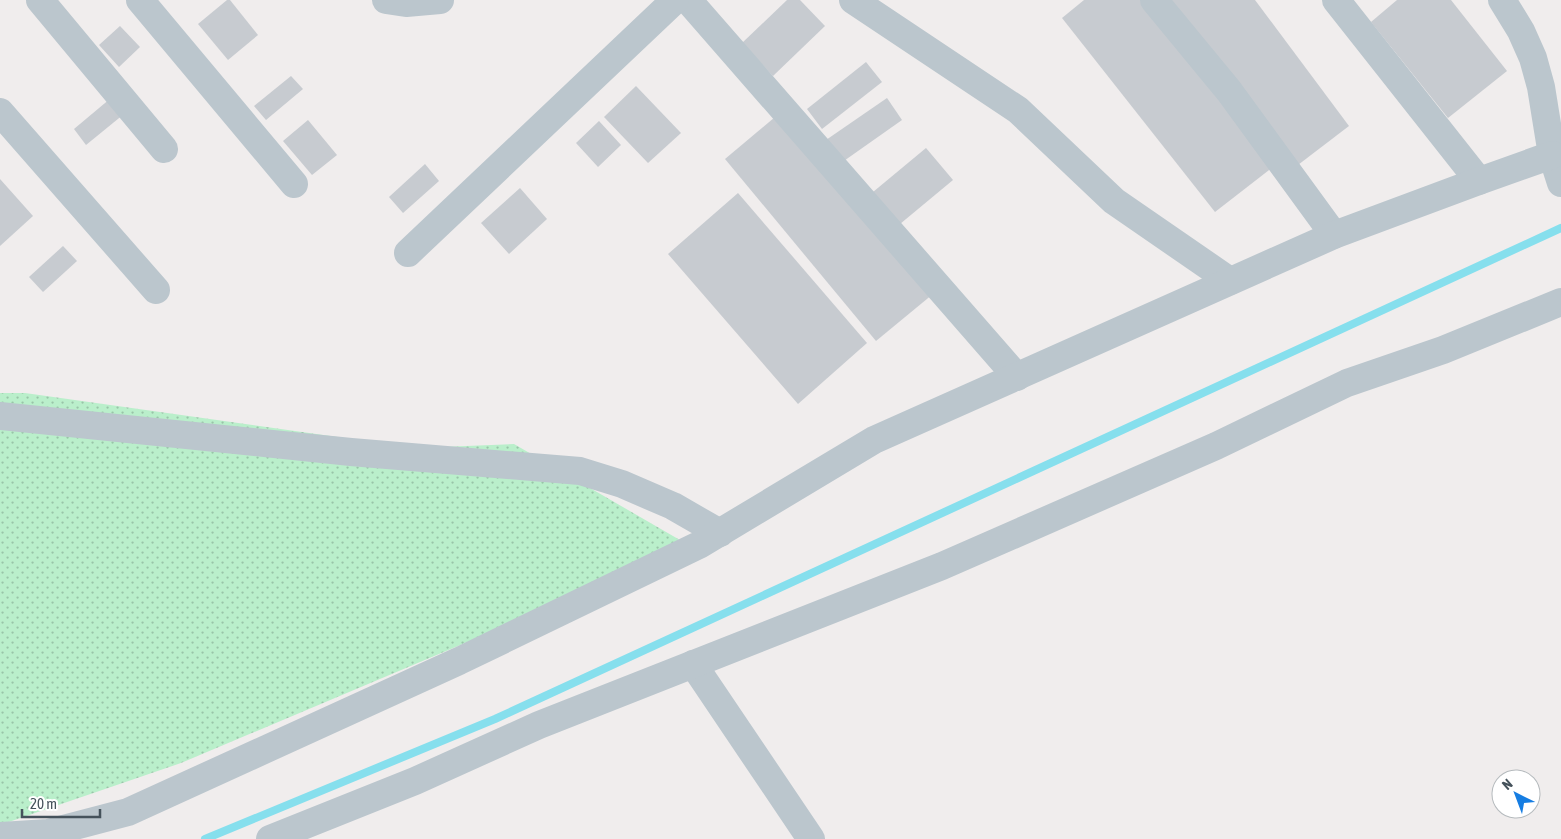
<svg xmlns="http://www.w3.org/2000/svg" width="1561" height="839" font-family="'Asap Condensed',sans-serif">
	<defs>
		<pattern id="grass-dots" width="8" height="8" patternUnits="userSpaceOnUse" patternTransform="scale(1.25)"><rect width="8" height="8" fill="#baefcb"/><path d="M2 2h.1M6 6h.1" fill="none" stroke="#99c4a8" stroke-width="1.8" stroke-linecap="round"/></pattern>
	</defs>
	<rect width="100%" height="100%" fill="#f0eded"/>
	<polygon fill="url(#grass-dots)" points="0,393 25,393 416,448 514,444 692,547 181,763 0,825"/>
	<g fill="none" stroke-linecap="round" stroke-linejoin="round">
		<polyline stroke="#86dfed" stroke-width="8" points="205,839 495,719 1561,228"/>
	</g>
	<g fill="#c7cbd0">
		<polygon points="227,0 230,0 258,35 228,60 198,24"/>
		<polygon points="787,0 800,0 825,26 773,76 742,43"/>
		<polygon points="1084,0 1149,0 1278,163 1215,212 1062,18"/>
		<polygon points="1168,0 1255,0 1349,126 1294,168"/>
		<polygon points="1397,0 1451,0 1507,71 1448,118 1371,22"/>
		<polygon points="120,26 140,47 119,67 99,45"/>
		<polygon points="866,62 882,82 822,129 807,109"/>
		<polygon points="291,76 303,89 266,120 254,106"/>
		<polygon points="636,86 681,133 648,163 604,117"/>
		<polygon points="111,98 124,114 86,145 74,129"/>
		<polygon points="887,98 902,120 841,163 826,140"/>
		<polygon points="781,112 933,294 876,341 725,159"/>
		<polygon points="308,120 337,155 312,175 283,141"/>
		<polygon points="599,121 621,145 598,167 576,143"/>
		<polygon points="926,148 953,180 894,229 867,197"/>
		<polygon points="425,164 439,181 403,213 389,197"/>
		<polygon points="0,179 33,216 0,246"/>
		<polygon points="520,188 547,219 509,254 481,223"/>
		<polygon points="738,193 867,343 798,404 668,254"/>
		<polygon points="63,246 77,261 43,292 29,277"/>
	</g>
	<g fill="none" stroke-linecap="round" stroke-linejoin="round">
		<g stroke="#bbc6cd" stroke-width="28">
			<polyline points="40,0 164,149"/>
			<polyline points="140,0 294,184"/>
			<polyline points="386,0 406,3 440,0"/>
			<polyline points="688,0 1017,377"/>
			<polyline points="853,0 1018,110 1114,201 1230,281"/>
			<polyline points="1154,0 1229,91 1334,235"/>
			<polyline points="1336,0 1479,181"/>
			<polyline points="1502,0 1521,31 1533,58 1541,87 1552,155 1561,183"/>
			<polyline points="0,112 156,290"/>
			<polyline points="408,253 675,0"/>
			<polyline points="0,416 351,452 580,471 622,484 673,506 720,533"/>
			<polyline points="693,664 811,839"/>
			<polyline points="0,836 48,833 128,812 459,661 699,545 874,440 1334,235 1479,181 1552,155"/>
			<polyline points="270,839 415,781 539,725 942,566 1216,446 1347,383 1443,350 1561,302"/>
		</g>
	</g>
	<g transform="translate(1516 794) rotate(318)"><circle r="24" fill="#ffffff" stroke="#b5babd"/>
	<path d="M0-4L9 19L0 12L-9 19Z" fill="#167de2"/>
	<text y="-8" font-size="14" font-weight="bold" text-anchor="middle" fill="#45525b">N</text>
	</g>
	<path d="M22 809v8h78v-8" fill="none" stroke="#45525b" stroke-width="2.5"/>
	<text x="30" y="809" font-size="15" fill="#45525b" stroke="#ffffff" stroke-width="4" paint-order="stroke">20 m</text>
</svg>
